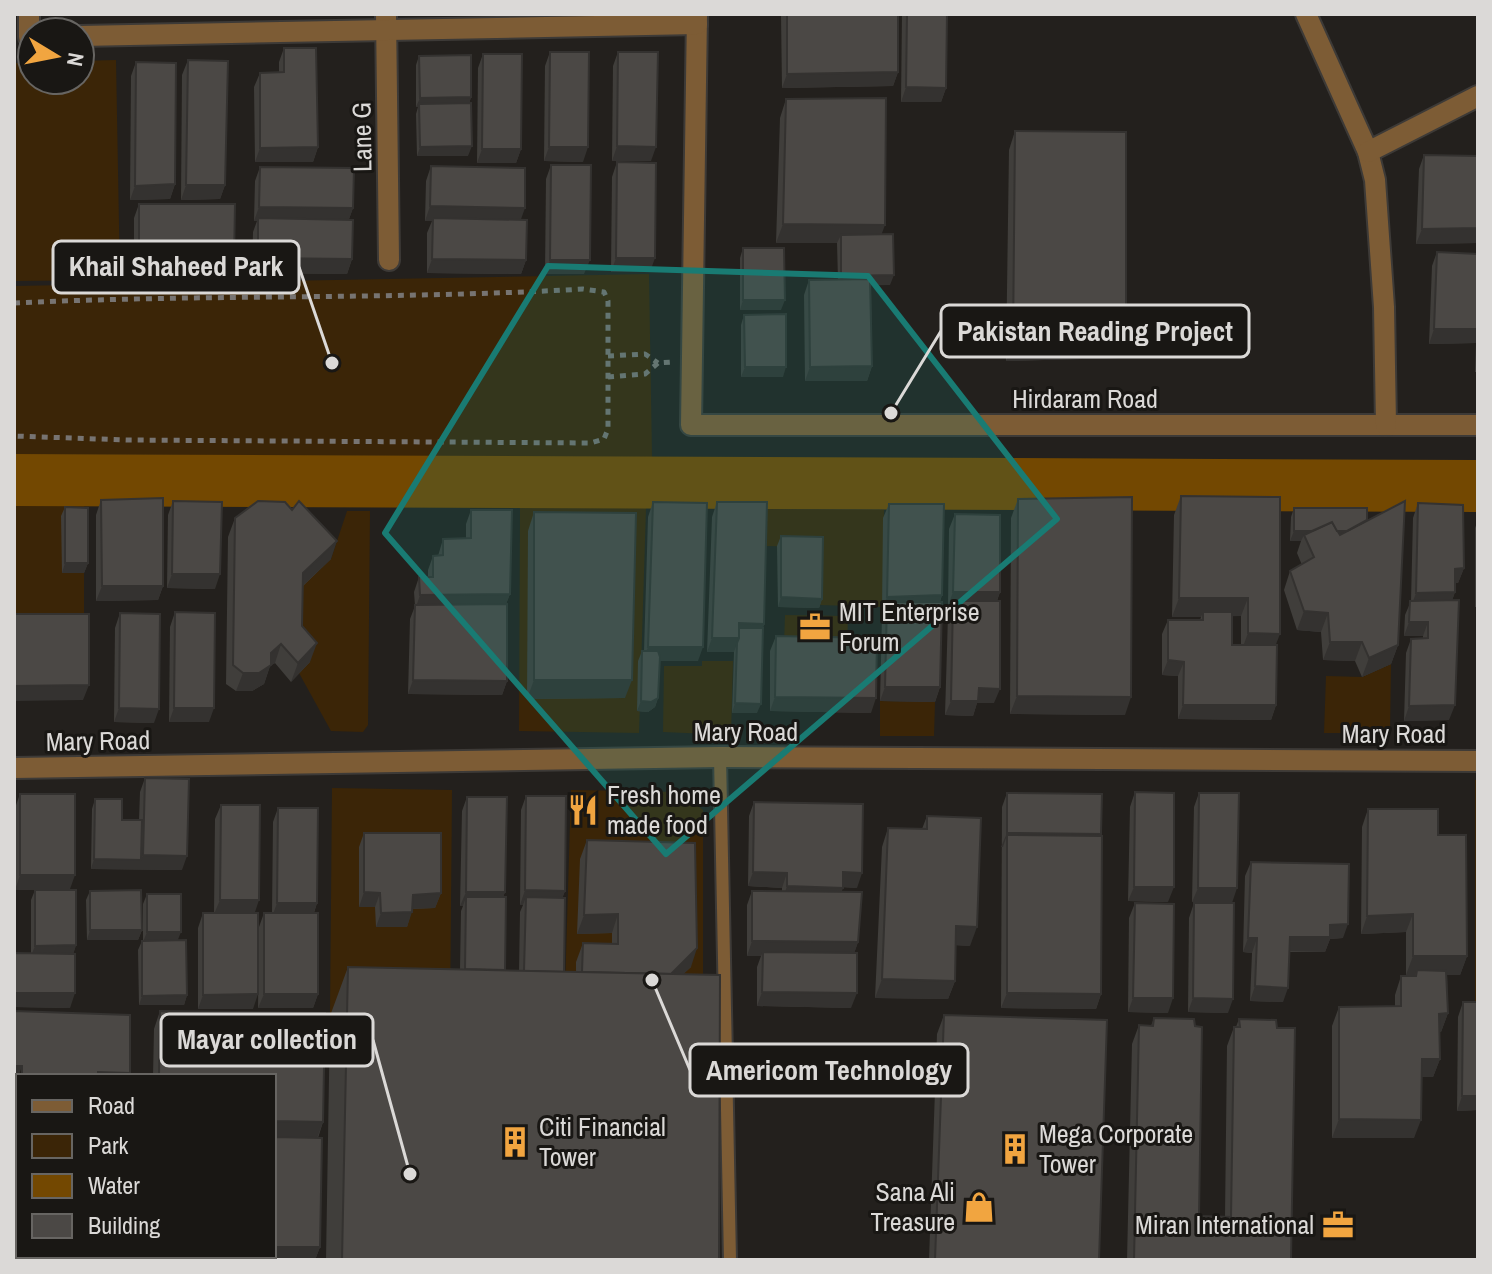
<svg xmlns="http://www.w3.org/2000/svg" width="1492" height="1274" font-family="'Archivo Narrow',sans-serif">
	<rect width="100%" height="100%" fill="#23201d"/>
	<g fill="#3b2507">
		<polygon points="116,60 120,280 14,281 14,63 32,63 32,80 80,80 80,61"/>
		<polygon points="649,274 652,457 14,454 14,286"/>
		<rect x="14" y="506" width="70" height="123"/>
		<polygon points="520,508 646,508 639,733 519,731"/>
		<polygon points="762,509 884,510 883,607 819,605 820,547 761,546"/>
		<polygon points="347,511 370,511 368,725 363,732 331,731 299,673 310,661 295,645 296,592 331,559"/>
		<polygon points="785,615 848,616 847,647 784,646"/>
		<polygon points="702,661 733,661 731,735 663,732 664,666 702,666"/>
		<polygon points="1391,664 1390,733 1324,733 1326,676 1362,677"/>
		<polygon points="880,701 935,702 934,736 880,736"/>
		<rect x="1475" y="780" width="3" height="237"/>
		<polygon points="332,788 452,790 450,1018 330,1016"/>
		<polygon points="571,790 680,792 703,810 703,1024 564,1024"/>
	</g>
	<polygon fill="#734801" points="14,454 1478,460 1478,512 14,506"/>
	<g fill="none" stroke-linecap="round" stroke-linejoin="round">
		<defs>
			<polyline id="lane" points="720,757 730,1260"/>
			<g id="street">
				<polyline points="29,14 29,37"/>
				<polyline points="386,14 389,260"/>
				<polyline points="697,14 691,425 1478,425"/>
				<polyline points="1306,14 1368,152 1375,180 1384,307 1386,425"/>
				<polyline points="80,36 697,24"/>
				<polyline points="1368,152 1478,96"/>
				<polyline points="14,768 720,757 1478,761"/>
			</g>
		</defs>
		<use href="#lane" stroke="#3d3a37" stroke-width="16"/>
		<use href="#street" stroke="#3d3a37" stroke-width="24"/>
		<g stroke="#777472" stroke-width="5" stroke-dasharray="6 6" stroke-linecap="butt">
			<path d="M14,303C203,294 393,300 583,289L604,292L608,301V429L604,439L591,443L127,440L14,436"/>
			<polyline points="608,356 645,354 658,363"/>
			<polyline points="608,377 645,374 658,363 672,362"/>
		</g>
		<use href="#lane" stroke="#7d5c35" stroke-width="12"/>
		<use href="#street" stroke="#7d5c35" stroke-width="20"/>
	</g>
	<g fill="#403e3b" fill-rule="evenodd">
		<polygon points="781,14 898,14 898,72 893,86 782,88"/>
		<polygon points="902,14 947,14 946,88 941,102 901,102"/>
		<polygon points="284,48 318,147 313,162 255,162 254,87 260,73 279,72 279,62"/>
		<polygon points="550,52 583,162 544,161 545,66"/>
		<polygon points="618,52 651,161 612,161 613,66"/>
		<polygon points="483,54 521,149 516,163 477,163 478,68"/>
		<polygon points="419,56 471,97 469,104 468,156 417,156 416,114 418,107 416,107 416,65"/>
		<polygon points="188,60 225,185 220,199 181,200 182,75"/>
		<polygon points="136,62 175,184 170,199 130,200 131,76"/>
		<polygon points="786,99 882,234 890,285 871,285 872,366 867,381 805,381 804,295 809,280 838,280 837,243 776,243 780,118"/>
		<polygon points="1015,131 1120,358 1006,361 1009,150"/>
		<polygon points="1424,155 1478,156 1478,243 1416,244 1419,169"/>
		<polygon points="617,162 650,272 611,272 612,177"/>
		<polygon points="551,165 584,274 545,274 546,179"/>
		<polygon points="431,166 521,220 526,260 521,274 427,273 427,233 432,221 425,221 426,181"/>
		<polygon points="260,167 353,208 349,219 352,259 347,274 252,273 253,232 257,221 254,221 255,181"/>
		<polygon points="139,204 234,261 229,275 134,276 134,218"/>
		<polygon points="743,248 781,310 740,310 740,258"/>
		<polygon points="1437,252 1478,254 1478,372 1475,372 1476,343 1429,344 1432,266"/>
		<polygon points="744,315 783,377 741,377 741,325"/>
		<path d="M1181,496L1280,497L1276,645V705L1271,720L1178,719V676L1162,675V634L1168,620H1200L1201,617H1172L1174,515ZM1232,616H1241V645H1232Z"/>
		<polygon points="1018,499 1125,715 1010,714 1011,518"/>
		<polygon points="101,500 163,586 158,600 96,601 96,515"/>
		<polygon points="173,501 215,589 167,588 168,515"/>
		<polygon points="653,502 698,661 660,661 658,698 655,707 648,712 637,711 638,661 642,651 644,651 648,517"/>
		<polygon points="717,502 764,624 763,628 757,713 732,713 734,652 707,652 712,517"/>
		<polygon points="1418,503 1464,568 1458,583 1455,583 1455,592 1452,600 1449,720 1404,721 1406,653 1411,639 1423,639 1423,636 1404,636 1405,615 1411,601 1413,518"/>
		<polygon points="889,504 942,595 940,602 940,687 935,702 880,701 882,616 884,611 882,611 883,518"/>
		<polygon points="65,507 88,563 84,573 62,573 61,516"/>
		<polygon points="1294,508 1367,520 1398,645 1391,664 1362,677 1355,661 1323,660 1321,632 1297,630 1284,590 1290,571 1302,565 1297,553 1301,541 1290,541 1291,517"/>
		<polygon points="471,510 510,594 506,604 507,681 502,695 408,694 410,619 415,606 414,592 419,577 428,577 428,570 433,556 438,556 443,539 466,538 466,524"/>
		<polygon points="534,512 625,698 527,699 528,531"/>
		<polygon points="955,514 1000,592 997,601 994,703 977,703 973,716 945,715 948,615 951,606 948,606 949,529"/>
		<polygon points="235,518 331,559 303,586 302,626 310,662 291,682 275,663 270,666 264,684 252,691 236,691 226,684 228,537"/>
		<polygon points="1478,520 1478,607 1475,607 1475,528"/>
		<polygon points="781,536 822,599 819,608 778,607 777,546"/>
		<polygon points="175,612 209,722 169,722 170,627"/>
		<polygon points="120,613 154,723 114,722 115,628"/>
		<polygon points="776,636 871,713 770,711 770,651"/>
		<polygon points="145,778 182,870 91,869 92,809 95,799 122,820 139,820 140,792"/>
		<polygon points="1135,792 1168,902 1128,901 1130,807"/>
		<polygon points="1007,793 1101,834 1101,994 1096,1009 1001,1008 1002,807"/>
		<polygon points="1199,793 1232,903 1192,902 1194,807"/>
		<polygon points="20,794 70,889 15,890 15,808"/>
		<polygon points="526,796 565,891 562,898 564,972 576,972 576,962 583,943 612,944 612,933 577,934 580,859 587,840 691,967 683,974 719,1260 326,1260 330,1016 348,967 460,969 461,911 463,906 460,906 462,811 467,797 505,892 503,897 505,970 519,971 520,912 523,905 520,905 521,810"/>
		<polygon points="754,802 857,888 843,887 841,892 858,942 854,953 851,1008 757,1006 757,967 761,956 747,956 747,905 752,891 782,891 782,888 748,886 749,816"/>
		<polygon points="221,805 255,913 253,1009 198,1009 198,928 203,913 214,913 215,819"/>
		<polygon points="278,808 317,903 314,913 318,994 313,1008 258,1008 259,927 264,913 272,913 273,822"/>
		<polygon points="1368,809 1438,835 1467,956 1460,975 1447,975 1448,1013 1441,1032 1439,1032 1440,1059 1433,1077 1422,1077 1414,1138 1332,1138 1332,1026 1339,1007 1395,1006 1395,995 1401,976 1414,976 1415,975 1406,975 1406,932 1361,934 1362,827"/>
		<polygon points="927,816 970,946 956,945 955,981 948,999 875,998 882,847 888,828 922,829"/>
		<polygon points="364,833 441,893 435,908 412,909 407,927 376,927 375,907 359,907 359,847"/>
		<polygon points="1251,862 1343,938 1330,939 1325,952 1289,952 1283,1002 1250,1001 1252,953 1243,952 1245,876"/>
		<polygon points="35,890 76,945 73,954 70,1008 14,1007 14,953 31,953 31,900"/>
		<polygon points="90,891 142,930 138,940 87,940 86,900"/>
		<polygon points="147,894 178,940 187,995 184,1005 139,1005 138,950 142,941 143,941 143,904"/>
		<polygon points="1135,903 1168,1013 1128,1012 1129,918"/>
		<polygon points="1194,903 1228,1013 1188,1012 1189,918"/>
		<polygon points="1463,1002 1478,1110 1457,1111 1458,1017"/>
		<polygon points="160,1011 325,1013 323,1122 318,1138 322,1138 320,1247 315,1260 149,1260 149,1256 274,1256 274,1076 153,1076 154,1029"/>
		<polygon points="944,1015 1099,1260 929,1260 937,1034"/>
		<polygon points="1154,1018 1199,1216 1225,1217 1227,1046 1234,1027 1236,1027 1239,1019 1291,1260 1127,1260 1132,1044 1139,1025 1151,1026"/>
	</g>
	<g fill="#343230">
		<polygon points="898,72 893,86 782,88 787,74"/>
		<polygon points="906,87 946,88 941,102 901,102"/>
		<polygon points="471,97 468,107 419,104 418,107 416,107 420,98"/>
		<polygon points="472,146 468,156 417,156 420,147"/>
		<polygon points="617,146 656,147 651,161 612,161"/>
		<polygon points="318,147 313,162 255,162 260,148"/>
		<polygon points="549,147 588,147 583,162 544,161"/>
		<polygon points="482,149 521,149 516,163 477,163"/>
		<polygon points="175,184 170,199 130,200 135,186"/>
		<polygon points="186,185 225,185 220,199 181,200"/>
		<polygon points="430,206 525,208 520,222 425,221"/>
		<polygon points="259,207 353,208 348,222 258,218 257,221 254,221"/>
		<polygon points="783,224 885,225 878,244 841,235 837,243 776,243"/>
		<polygon points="1478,228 1478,243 1416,244 1422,229"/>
		<polygon points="258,258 352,259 347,274 252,273"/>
		<polygon points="616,258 655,258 650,272 611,272"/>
		<polygon points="432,259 526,260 521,274 427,273"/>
		<polygon points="550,260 590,260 584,274 545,274"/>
		<polygon points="139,261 234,261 229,275 134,276"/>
		<polygon points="894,275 890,285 838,286 841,276"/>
		<polygon points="743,300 785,300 781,310 740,310"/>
		<polygon points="1434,329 1478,329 1478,337 1476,343 1429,344"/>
		<polygon points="1126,340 1120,358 1006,361 1013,342"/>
		<polygon points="872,366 867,381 805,381 810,367"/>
		<polygon points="745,367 786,367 783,377 741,377"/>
		<polygon points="1294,531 1361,531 1357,541 1304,535 1301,541 1290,541"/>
		<polygon points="337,541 331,559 296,592 303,573"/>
		<polygon points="65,563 88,563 84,573 62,573"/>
		<polygon points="1464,568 1458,583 1450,583 1455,569"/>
		<polygon points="172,574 220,574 215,589 167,588"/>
		<polygon points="102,586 163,586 158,600 96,601"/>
		<polygon points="953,592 1000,592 995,606 953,601 951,606 948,606"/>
		<polygon points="1455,592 1450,607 1411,607 1416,593"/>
		<polygon points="510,594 504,609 415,610 420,595"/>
		<polygon points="942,595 937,609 887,602 884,611 882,611 887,597"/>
		<polygon points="781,597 822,599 819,608 778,607"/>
		<polygon points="1179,598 1248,598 1241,616 1203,617 1203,612 1201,617 1172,617"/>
		<polygon points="1304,611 1328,613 1321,632 1297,630"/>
		<polygon points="1409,622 1428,622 1423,636 1404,636"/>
		<polygon points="739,623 764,624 759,638 737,628"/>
		<polygon points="1248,633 1280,634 1273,652 1241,652"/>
		<polygon points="712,638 739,638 734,652 707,652"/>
		<polygon points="1330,642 1362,642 1355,661 1323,660"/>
		<polygon points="317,643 310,662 291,682 298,663"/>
		<polygon points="281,644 275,663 270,666 264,684 252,691 236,691 243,673"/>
		<polygon points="1398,645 1391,664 1362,677 1369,658"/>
		<polygon points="648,647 703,647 698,661 643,661"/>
		<polygon points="1168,660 1184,662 1178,676 1162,675"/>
		<polygon points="413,680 507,681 502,695 408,694"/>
		<polygon points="534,680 632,680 625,698 527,699"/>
		<polygon points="89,685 83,700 14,701 14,686"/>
		<polygon points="885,687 940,687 935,702 880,701"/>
		<polygon points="979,688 1000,689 994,703 977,703 973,716 945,715 951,701"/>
		<polygon points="1017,696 1131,697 1125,715 1010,714"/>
		<polygon points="775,697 876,698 871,713 770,711"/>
		<polygon points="658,698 655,707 648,712 637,711 641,701"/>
		<polygon points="735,703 761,704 757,713 732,713"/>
		<polygon points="1183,705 1276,705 1271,720 1178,719"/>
		<polygon points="1455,705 1449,720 1404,721 1409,706"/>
		<polygon points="119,708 159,709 154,723 114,722"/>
		<polygon points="174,708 214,708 209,722 169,722"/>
		<polygon points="1007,833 1101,834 1096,848 1007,835 1003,847 1001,847"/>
		<polygon points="143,855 187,856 182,870 91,869 94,859 141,860"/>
		<polygon points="753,872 787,873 782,888 748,886"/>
		<polygon points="843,872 862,873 857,888 838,887"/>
		<polygon points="20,875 75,875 70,889 15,890"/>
		<polygon points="787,886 843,888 838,903 782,901"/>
		<polygon points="1134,887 1174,887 1168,902 1128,901"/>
		<polygon points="1198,888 1237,888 1232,903 1192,902"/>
		<polygon points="525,890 565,891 560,905 526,897 523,905 520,905"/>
		<polygon points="364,892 380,893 375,907 359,907"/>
		<polygon points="466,892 505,892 500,906 466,897 463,906 460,906"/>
		<polygon points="441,893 435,908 408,909 413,895"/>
		<polygon points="220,900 259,900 254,915 214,914"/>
		<polygon points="277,903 317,903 312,918 272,917"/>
		<polygon points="412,912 407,927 376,927 381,913"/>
		<polygon points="618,914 612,933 577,934 584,915"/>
		<polygon points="1413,914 1406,932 1361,934 1367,916"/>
		<polygon points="1348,924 1343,938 1330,939 1325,952 1285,951 1290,937 1330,925"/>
		<polygon points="956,926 977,927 970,946 950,945"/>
		<polygon points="90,930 142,930 138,940 87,940"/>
		<polygon points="147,932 181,932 177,942 143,942"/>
		<polygon points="1248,938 1257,938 1252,953 1243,952"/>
		<polygon points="752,941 858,942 853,957 763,952 761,956 747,956"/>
		<polygon points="76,945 73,955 31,956 35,946"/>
		<polygon points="697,948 691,967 655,1001 575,996"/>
		<polygon points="1413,956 1467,956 1460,975 1416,975 1417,970 1415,975 1406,975"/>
		<polygon points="882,979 955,981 948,999 875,998"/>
		<polygon points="1255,986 1288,988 1283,1002 1250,1001"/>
		<polygon points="762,992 857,993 851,1008 757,1006"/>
		<polygon points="14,993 75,993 70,1008 14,1007"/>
		<polygon points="1007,993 1101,994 1096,1009 1001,1008"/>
		<polygon points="258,994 253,1009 198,1009 203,995"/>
		<polygon points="264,994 318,994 313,1008 258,1008"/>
		<polygon points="187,995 184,1005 139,1005 142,996"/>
		<polygon points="1133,998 1173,998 1168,1013 1128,1012"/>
		<polygon points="1193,998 1233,999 1228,1013 1188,1012"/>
		<polygon points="1448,1013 1441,1032 1432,1033 1439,1014"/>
		<polygon points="1422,1059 1440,1059 1433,1077 1416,1077"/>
		<polygon points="14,1066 22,1066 16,1084 14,1085"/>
		<polygon points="98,1072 130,1073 129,1076 96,1076"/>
		<polygon points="1462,1096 1478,1096 1478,1110 1457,1111"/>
		<polygon points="1339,1119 1421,1120 1414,1138 1332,1138"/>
		<polygon points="274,1121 323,1122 316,1141 274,1140"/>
		<rect x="14" y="1138" width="4" height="19"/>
		<polygon points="274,1247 320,1247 315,1260 150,1260 152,1256 274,1256"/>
	</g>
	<g fill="#4b4845" stroke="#343230" stroke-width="2">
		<polygon points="787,14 898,14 898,72 787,74"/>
		<polygon points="907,14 947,14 946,88 906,87"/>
		<polygon points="284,48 316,48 318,147 260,148 260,73 284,72"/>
		<polygon points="550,52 589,52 588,147 549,147"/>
		<polygon points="618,52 658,52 656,147 617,146"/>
		<polygon points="483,54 522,54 521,149 482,149"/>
		<polygon points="471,55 471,97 420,98 419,56"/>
		<polygon points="188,60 228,61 225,185 186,185"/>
		<polygon points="136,62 176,63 175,184 135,186"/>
		<polygon points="886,98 885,225 783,224 786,99"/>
		<polygon points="471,103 472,146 420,147 419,104"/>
		<polygon points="1015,131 1126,132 1126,340 1013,342"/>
		<polygon points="1424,155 1478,156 1478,228 1422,229"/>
		<polygon points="617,162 656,163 655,258 616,258"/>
		<polygon points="551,165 591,165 590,260 550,260"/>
		<polygon points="431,166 525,168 525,208 430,206"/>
		<polygon points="260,167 354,168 353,208 259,207"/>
		<polygon points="139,204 235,204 234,261 139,261"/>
		<polygon points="258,218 353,220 352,259 258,258"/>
		<polygon points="433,218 527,220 526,260 432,259"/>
		<polygon points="893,234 894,275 841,276 841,235"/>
		<polygon points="743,248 784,248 785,300 743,300"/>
		<polygon points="1437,252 1478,254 1478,329 1434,329"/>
		<polygon points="870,279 872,366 810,367 809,280"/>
		<polygon points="786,314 786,367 745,367 744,315"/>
		<polygon points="1181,496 1280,497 1280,634 1248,633 1248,598 1179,598"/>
		<polygon points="1132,497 1131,697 1017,696 1018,499"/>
		<polygon points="163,498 163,586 102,586 101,500"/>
		<polygon points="173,501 222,502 220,574 172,574"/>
		<polygon points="258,501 285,502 292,510 299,501 337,541 303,573 302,626 317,643 298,663 281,644 271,653 271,665 259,673 243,673 233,665 235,518"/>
		<polygon points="1405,501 1398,645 1369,658 1362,642 1330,642 1328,613 1304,611 1290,571 1314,557 1304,535 1332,522 1340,535"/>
		<polygon points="653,502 707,503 703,647 648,647"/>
		<polygon points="717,502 767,502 764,624 739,623 739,638 712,638"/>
		<polygon points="1418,503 1463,505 1464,568 1455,569 1455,592 1416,593"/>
		<polygon points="889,504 944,504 942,595 887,597"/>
		<polygon points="65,507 88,508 88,563 65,563"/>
		<polygon points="1294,508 1367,508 1367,520 1347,531 1337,531 1332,522 1312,531 1294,531"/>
		<polygon points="471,510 512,510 510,594 420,595 419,577 433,577 433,556 443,555 443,539 471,538"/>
		<polygon points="534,512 636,513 632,680 534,680"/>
		<polygon points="955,514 1000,515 1000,592 953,592"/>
		<polygon points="781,536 823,537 822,599 781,597"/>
		<polygon points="1459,600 1455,705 1409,706 1411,639 1428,638 1428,622 1409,622 1410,601"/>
		<polygon points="953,601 1000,601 1000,689 979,688 978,701 951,701"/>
		<polygon points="887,602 942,602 940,687 885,687"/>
		<polygon points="507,604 507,681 413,680 415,605"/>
		<polygon points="175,612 215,613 214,708 174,708"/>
		<polygon points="1203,612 1232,612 1232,645 1277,645 1276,705 1183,705 1184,662 1168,660 1168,620 1203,620"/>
		<polygon points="120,613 160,614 159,709 119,708"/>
		<polygon points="14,614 89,614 89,685 14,686"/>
		<polygon points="739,628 763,628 761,704 735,703 737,643 739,638"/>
		<polygon points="776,636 877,638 876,698 775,697"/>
		<polygon points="642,651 658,651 660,657 658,698 651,702 641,701"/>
		<polygon points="145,778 189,779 187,856 143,855"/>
		<polygon points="1135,792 1174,793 1174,887 1134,887"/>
		<polygon points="1007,793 1102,794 1101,834 1007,833"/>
		<polygon points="1199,793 1239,793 1237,888 1198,888"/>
		<rect x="20" y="794" width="55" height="81"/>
		<polygon points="526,796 566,796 565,891 525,890"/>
		<polygon points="467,797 507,797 505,892 466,892"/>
		<polygon points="95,799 122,799 122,820 142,820 141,860 94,859"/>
		<polygon points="754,802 863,804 862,873 843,872 843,888 787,886 787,873 753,872"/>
		<polygon points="221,805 260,805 259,900 220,900"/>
		<polygon points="278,808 318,808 317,903 277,903"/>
		<polygon points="1368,809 1438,809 1438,835 1466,835 1467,956 1413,956 1413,914 1367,916"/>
		<polygon points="927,816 981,818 977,927 956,926 955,981 882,979 888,828 927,829"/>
		<polygon points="364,833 441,833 441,893 413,895 412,912 381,913 380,893 364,892"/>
		<polygon points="1007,835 1102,836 1101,994 1007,993"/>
		<polygon points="587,840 695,843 697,948 671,974 582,972 583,943 618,944 618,914 584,915"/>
		<polygon points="1251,862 1349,864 1348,924 1330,925 1330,937 1290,937 1288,988 1255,986 1257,938 1248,938"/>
		<polygon points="35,890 76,890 76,945 35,946"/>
		<polygon points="141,890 142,930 90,930 90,891"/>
		<polygon points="752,891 862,892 858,942 752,941"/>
		<rect x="147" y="894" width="34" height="38"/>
		<polygon points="466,897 506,897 505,970 465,969"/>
		<polygon points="526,897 565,898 564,972 524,971"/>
		<polygon points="1135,903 1174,904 1173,998 1133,998"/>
		<polygon points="1194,903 1234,903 1233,999 1193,998"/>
		<polygon points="203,913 258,913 258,994 203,995"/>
		<rect x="264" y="913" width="54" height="81"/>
		<polygon points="186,940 187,995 142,996 142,941"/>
		<polygon points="763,952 857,953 857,993 762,992"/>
		<polygon points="14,953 75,954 75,993 14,993"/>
		<polygon points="348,967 720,975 719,1260 342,1260"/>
		<polygon points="1417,970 1446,971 1448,1013 1439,1014 1440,1059 1422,1059 1421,1120 1339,1119 1339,1007 1401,1006 1401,976 1416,976"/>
		<polygon points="1463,1002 1478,1002 1478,1096 1462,1096"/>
		<polygon points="14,1011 130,1015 130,1073 98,1072 98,1076 22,1076 22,1066 14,1066"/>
		<polygon points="160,1011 325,1013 323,1122 274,1121 274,1076 159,1076"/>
		<polygon points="944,1015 1107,1020 1099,1260 935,1260"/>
		<polygon points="1154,1018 1194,1019 1195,1026 1202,1027 1199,1216 1231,1217 1234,1027 1240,1027 1239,1019 1276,1020 1277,1028 1295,1028 1291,1260 1134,1260 1139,1025 1153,1026"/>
		<rect x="14" y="1083" width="4" height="55"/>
		<polygon points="274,1137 322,1138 320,1247 274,1247"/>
	</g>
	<path fill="#197b73" fill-opacity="0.2" stroke="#197b73" stroke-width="6" stroke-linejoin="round" d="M548,266L868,276L1057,519L666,854L385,533Z"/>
	<defs>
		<symbol id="office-bare" viewBox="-9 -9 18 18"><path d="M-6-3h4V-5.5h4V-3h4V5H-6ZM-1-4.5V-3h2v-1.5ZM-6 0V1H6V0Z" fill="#f1a540" stroke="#191714" stroke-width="2.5" paint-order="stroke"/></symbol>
		<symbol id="restaurant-bare" viewBox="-9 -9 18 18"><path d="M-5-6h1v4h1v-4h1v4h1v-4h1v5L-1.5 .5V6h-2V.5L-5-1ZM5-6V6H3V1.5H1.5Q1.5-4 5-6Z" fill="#f1a540" stroke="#191714" stroke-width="2.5" paint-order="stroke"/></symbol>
		<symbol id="building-bare" viewBox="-9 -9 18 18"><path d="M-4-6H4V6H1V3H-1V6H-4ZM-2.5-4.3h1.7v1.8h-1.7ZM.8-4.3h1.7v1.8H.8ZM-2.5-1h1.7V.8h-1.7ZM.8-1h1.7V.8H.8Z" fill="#f1a540" stroke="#191714" stroke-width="2.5" paint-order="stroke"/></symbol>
		<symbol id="shop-bare" viewBox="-9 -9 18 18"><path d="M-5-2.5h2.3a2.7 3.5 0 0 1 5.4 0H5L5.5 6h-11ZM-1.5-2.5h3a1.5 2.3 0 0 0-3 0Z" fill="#f1a540" stroke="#191714" stroke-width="2.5" paint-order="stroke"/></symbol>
	</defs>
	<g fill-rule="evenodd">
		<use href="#office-bare" x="793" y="605" width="44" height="44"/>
		<use href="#restaurant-bare" x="561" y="788" width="44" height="44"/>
		<use href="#building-bare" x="493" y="1120" width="44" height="44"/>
		<use href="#building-bare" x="993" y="1127" width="44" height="44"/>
		<use href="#shop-bare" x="957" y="1185" width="44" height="44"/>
		<use href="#office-bare" x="1316" y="1203" width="44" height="44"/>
	</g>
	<g text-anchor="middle" stroke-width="6" stroke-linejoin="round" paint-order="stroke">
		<g font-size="26" fill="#dbd9d7" stroke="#191714">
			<text transform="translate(362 137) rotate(-91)" y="9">Lane G</text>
			<text x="1085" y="408">Hirdaram Road</text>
			<text x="746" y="741">Mary Road</text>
			<text x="1394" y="743">Mary Road</text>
			<text transform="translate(98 741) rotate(-1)" y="9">Mary Road</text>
		</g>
		<g font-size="26" fill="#dbd9d7" stroke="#191714" text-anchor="start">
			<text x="839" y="621">MIT Enterprise<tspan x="839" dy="30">Forum</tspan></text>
			<text x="607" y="804">Fresh home<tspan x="607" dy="30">made food</tspan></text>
			<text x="539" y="1136">Citi Financial<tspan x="539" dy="30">Tower</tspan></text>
			<text x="1039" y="1143">Mega Corporate<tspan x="1039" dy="30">Tower</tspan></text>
			<text x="955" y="1201" text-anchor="end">Sana Ali<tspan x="955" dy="30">Treasure</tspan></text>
			<text x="1314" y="1234" text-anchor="end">Miran International</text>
		</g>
	</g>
	<path fill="none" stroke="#dbd9d7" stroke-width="3" d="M332 363L299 267M891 413L941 331M410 1174L373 1040M652 980L690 1070"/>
	<g fill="#dbd9d7" stroke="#191714" stroke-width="3">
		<circle cx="332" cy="363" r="8"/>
		<circle cx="891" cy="413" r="8"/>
		<circle cx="410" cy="1174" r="8"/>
		<circle cx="652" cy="980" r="8"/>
	</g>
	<g fill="#191714" stroke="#dbd9d7" stroke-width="3">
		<rect x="53" y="241" width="246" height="52" rx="8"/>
		<rect x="941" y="305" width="308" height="52" rx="8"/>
		<rect x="161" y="1014" width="212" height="52" rx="8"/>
		<rect x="690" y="1044" width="278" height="52" rx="8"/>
	</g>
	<g font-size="28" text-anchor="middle" font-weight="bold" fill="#dbd9d7">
		<text x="176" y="276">Khail Shaheed Park</text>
		<text x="1095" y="341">Pakistan Reading Project</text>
		<text x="267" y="1049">Mayar collection</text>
		<text x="829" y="1080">Americom Technology</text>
	</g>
	<rect width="1492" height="1274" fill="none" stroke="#dbd9d7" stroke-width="32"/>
	<rect x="16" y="1074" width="260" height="184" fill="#191714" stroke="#676562" stroke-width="2"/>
	<rect x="32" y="1100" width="40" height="12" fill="#7d5c35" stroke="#676562" stroke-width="2"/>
	<text x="88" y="1114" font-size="24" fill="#dbd9d7">Road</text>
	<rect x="32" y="1134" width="40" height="24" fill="#3b2507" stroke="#676562" stroke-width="2"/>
	<text x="88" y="1154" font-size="24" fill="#dbd9d7">Park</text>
	<rect x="32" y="1174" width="40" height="24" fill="#734801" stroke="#676562" stroke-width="2"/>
	<text x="88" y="1194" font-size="24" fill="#dbd9d7">Water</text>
	<rect x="32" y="1214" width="40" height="24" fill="#4b4845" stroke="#676562" stroke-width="2"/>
	<text x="88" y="1234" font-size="24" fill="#dbd9d7">Building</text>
	<g transform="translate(56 56) rotate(100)"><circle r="38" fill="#191714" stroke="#676562" stroke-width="2"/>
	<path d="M0-6L14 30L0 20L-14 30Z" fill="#f1a540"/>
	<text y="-12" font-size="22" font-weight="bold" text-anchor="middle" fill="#dbd9d7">N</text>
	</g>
</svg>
